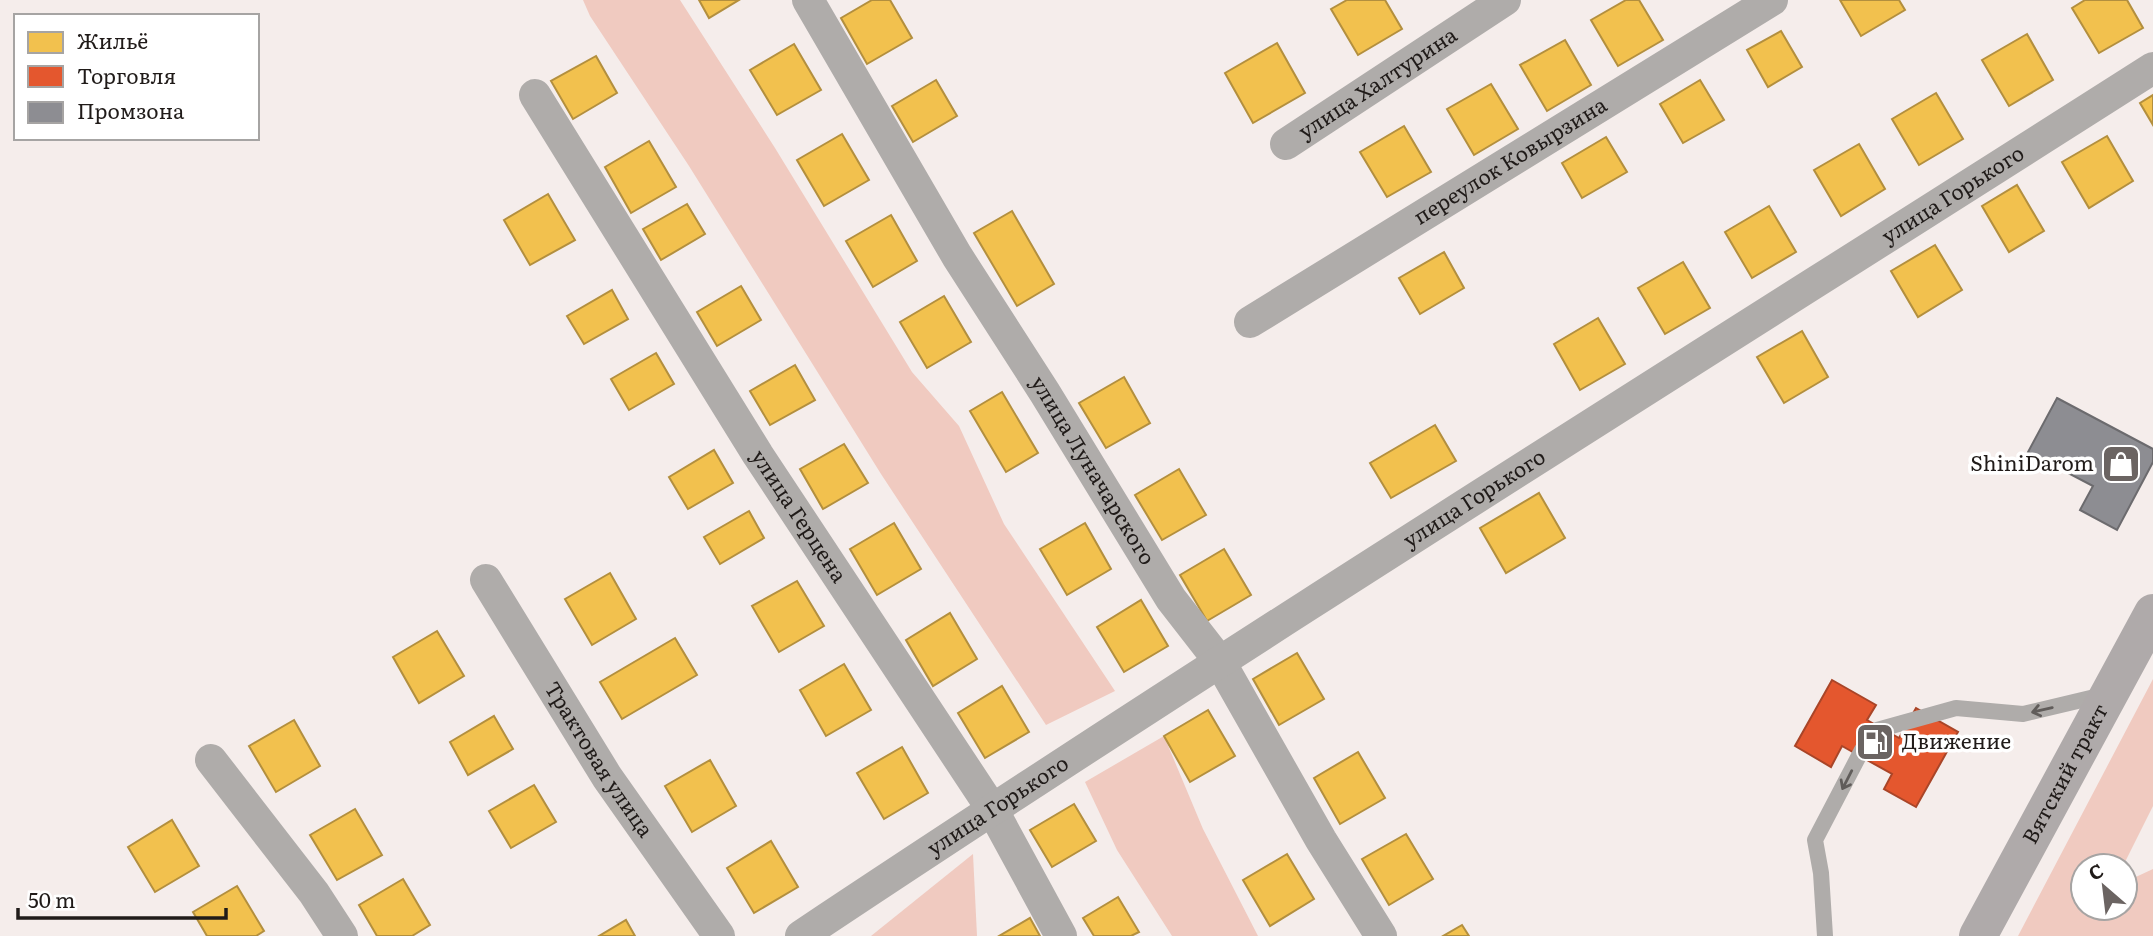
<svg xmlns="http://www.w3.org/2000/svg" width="2153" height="936" font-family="Literata,serif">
	<rect width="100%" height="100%" fill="#f5edeb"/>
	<g fill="#f0cac0">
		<polygon points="583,0 680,0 775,148 912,372 959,426 1004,524 1115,691 1046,725 881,474 689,166 590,16"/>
		<polygon points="2153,679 2153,806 2123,866 2083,866 2083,908 2125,908 2125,882 2153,869 2153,936 2018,936"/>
		<polygon points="1164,736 1203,829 1258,936 1172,936 1117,850 1085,782"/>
		<polygon points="973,854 977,936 871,936"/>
	</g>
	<g fill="#f2c14e" stroke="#b38f3e" stroke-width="2">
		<polygon points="699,0 739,0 709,18"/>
		<polygon points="872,0 890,0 912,38 867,64 841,18"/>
		<polygon points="1347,0 1385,0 1402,29 1358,55 1331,9"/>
		<polygon points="1626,0 1639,0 1663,40 1618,66 1591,20"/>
		<polygon points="1840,0 1899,0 1905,10 1861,36"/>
		<polygon points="2085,0 2127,0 2143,28 2099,53 2072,8"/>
		<polygon points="1781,31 1802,67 1768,87 1747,50"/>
		<polygon points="2027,34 2053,80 2009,106 1982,60"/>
		<polygon points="1565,40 1591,85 1547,111 1520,65"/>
		<polygon points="1277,43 1305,93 1253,123 1225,73"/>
		<polygon points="794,44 821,90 777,115 750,70"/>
		<polygon points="596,56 617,93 573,119 551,81"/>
		<polygon points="936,80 957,116 913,142 892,106"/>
		<polygon points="1700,80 1724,120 1683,143 1660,104"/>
		<polygon points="1491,84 1518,129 1474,155 1447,109"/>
		<polygon points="1936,93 1963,139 1919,165 1892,119"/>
		<polygon points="2153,95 2153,125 2140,103"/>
		<polygon points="1404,126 1431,172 1387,197 1360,152"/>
		<polygon points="842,134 869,180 824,206 797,160"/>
		<polygon points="2107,136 2133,181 2089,208 2062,162"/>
		<polygon points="1606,137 1627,172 1582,198 1562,163"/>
		<polygon points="649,141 676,187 631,213 605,167"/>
		<polygon points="1859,144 1885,189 1841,216 1814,170"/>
		<polygon points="2017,185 2044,231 2009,252 1982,206"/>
		<polygon points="548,194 575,240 530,265 504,220"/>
		<polygon points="687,204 705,234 661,260 643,229"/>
		<polygon points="1769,206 1796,252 1752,278 1725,232"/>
		<polygon points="1012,211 1054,284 1017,306 974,233"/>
		<polygon points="891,215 917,261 873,287 846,241"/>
		<polygon points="1935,245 1962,290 1918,317 1891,271"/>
		<polygon points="1444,252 1464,288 1420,314 1399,278"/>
		<polygon points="1683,262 1710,308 1665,334 1638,288"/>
		<polygon points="741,286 761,320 717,346 697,312"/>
		<polygon points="612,290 628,319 584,344 567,316"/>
		<polygon points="944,296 971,342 927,368 900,322"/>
		<polygon points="1598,318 1625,364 1580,390 1554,344"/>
		<polygon points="1802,331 1828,377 1784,403 1757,357"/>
		<polygon points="656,353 674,384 629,410 611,379"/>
		<polygon points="795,365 815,400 770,425 750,391"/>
		<polygon points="1124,377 1150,423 1106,448 1079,403"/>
		<polygon points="1002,392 1038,453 1006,472 970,411"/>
		<polygon points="1435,425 1456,461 1391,498 1370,463"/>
		<polygon points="844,444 868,483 823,509 800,469"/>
		<polygon points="714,450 733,483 688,509 669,477"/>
		<polygon points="1179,469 1206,515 1162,540 1135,495"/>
		<polygon points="1539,493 1565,538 1506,573 1480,528"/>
		<polygon points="749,511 764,538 720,564 704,537"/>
		<polygon points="894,523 921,569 877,595 850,549"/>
		<polygon points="1085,523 1111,569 1067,595 1040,549"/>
		<polygon points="1224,549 1251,595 1207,621 1180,575"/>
		<polygon points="610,573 636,619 592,645 565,599"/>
		<polygon points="797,581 824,626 779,652 752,606"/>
		<polygon points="1141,600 1168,646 1124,672 1097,627"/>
		<polygon points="950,613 977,659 933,686 906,640"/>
		<polygon points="437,631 464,676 419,703 393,657"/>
		<polygon points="675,638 697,675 622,719 600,682"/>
		<polygon points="1297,653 1324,699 1279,725 1253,679"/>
		<polygon points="844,664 871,710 826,736 800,690"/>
		<polygon points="1002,686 1029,732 985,758 958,713"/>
		<polygon points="1208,710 1235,756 1190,782 1164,736"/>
		<polygon points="494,716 513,749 468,775 450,742"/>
		<polygon points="294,720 320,766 276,792 249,746"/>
		<polygon points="902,747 928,793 884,819 857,773"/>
		<polygon points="1358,752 1385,798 1340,824 1314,778"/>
		<polygon points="710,760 736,806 692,832 665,786"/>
		<polygon points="534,785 556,822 511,848 489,811"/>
		<polygon points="1074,804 1096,841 1052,867 1030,830"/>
		<polygon points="355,809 382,855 337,880 310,835"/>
		<polygon points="172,820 199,866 155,892 128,847"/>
		<polygon points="1406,834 1433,879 1389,905 1362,859"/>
		<polygon points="771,841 798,887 754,913 727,868"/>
		<polygon points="1287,854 1314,899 1270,926 1243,880"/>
		<polygon points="403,879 430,925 412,936 377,936 359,905"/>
		<polygon points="237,886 264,931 256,936 207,936 193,912"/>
		<polygon points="1118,897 1139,932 1131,936 1094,936 1083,918"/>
		<polygon points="1030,918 1040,936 999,936"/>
		<polygon points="626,920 635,936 599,936"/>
		<polygon points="1462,925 1469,936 1443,936"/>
	</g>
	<polygon fill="#e4572e" stroke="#a94528" stroke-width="2" points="1832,680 1876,705 1867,720 1899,738 1916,708 1958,732 1916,807 1884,789 1892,774 1842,746 1831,767 1795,746"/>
	<polygon fill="#8d8d92" stroke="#6c6b6e" stroke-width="2" points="2057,398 2153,449 2153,462 2117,530 2080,510 2093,486 2028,452"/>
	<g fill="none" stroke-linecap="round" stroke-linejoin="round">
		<polyline stroke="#afacaa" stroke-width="16" points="1825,936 1821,873 1815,840 1862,750 1877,730 1956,708 2023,714 2103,695"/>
		<g stroke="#afacaa" stroke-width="32">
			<path id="s1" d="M808,0L957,256L1045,393L1171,599L1220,662L1321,840L1381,936"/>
			<path id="s2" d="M535,95L758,455L992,809L1061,936"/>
			<path id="s3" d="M1286,144L1505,0"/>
			<path id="s4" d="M1250,322L1772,0"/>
			<path id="s5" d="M486,580L607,777L719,936"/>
			<polyline points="211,760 314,893 342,936"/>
			<path id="s6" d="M801,936C1247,639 1701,356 2153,68"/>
		</g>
		<path stroke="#afaaaa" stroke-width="38" id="s7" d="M1978,936L2153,613"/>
	</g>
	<defs><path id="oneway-shaft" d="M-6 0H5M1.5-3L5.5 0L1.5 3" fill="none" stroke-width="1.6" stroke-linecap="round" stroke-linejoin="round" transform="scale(1.75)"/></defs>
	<g stroke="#605c5a">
		<use href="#oneway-shaft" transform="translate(2042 710) rotate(167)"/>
		<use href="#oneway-shaft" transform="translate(1847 780) rotate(117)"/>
	</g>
	<defs>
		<symbol id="shop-square" viewBox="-11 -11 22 22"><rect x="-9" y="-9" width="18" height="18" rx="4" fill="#6b6462" stroke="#fff"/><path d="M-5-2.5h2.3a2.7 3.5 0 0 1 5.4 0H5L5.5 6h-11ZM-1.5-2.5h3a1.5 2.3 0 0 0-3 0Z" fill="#fff"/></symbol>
		<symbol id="fuel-square" viewBox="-11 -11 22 22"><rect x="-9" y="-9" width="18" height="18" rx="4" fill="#6b6462" stroke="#fff"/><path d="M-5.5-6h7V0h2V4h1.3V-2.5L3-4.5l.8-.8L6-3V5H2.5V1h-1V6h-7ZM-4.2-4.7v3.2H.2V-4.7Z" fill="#fff"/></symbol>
	</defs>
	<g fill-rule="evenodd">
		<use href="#shop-square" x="2099" y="442" width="44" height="44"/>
		<use href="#fuel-square" x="1853" y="720" width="44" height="44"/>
	</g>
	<g text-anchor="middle" stroke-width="7" stroke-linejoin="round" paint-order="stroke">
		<g font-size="21" fill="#201b19" stroke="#fff">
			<text dy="7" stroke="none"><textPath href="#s3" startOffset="110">улица Халтурина</textPath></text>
			<text dy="7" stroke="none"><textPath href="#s4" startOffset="306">переулок Ковырзина</textPath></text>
			<text dy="7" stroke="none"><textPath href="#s6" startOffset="1370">улица Горького</textPath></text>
			<text dy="7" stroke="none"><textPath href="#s1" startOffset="550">улица Луначарского</textPath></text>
			<text dy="7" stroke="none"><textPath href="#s6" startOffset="803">улица Горького</textPath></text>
			<text dy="7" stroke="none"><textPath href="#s2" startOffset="497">улица Герцена</textPath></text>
			<text dy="7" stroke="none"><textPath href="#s5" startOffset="212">Трактовая улица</textPath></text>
			<text dy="7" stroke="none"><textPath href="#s7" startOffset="184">Вятский тракт</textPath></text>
			<text dy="7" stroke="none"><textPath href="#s6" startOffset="236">улица Горького</textPath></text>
		</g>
		<g font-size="21" fill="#201b19" stroke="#fff" text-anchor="end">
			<text x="2094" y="471">ShiniDarom</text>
			<text x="1902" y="749" text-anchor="start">Движение</text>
		</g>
	</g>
	<rect x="14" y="14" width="245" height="126" fill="#ffffff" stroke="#a6a4a3" stroke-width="2"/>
	<rect x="28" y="32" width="35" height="21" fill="#f2c14e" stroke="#a6a4a3" stroke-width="2"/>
	<text x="77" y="49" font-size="21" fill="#201b19">Жильё</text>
	<rect x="28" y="66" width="35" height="21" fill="#e4572e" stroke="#a6a4a3" stroke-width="2"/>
	<text x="77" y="84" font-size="21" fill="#201b19">Торговля</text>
	<rect x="28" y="102" width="35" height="21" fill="#8d8d92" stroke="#a6a4a3" stroke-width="2"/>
	<text x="77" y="119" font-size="21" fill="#201b19">Промзона</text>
	<g transform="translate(2104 887) rotate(332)"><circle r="33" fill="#ffffff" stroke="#a6a4a3" stroke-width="2"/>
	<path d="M0-5L12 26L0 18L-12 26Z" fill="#6b6462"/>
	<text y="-10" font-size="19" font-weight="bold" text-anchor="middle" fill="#201b19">С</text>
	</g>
	<path d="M18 908v10h208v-10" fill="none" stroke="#201b19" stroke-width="3.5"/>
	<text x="28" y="908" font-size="21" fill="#201b19" stroke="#ffffff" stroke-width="5" paint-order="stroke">50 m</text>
</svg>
